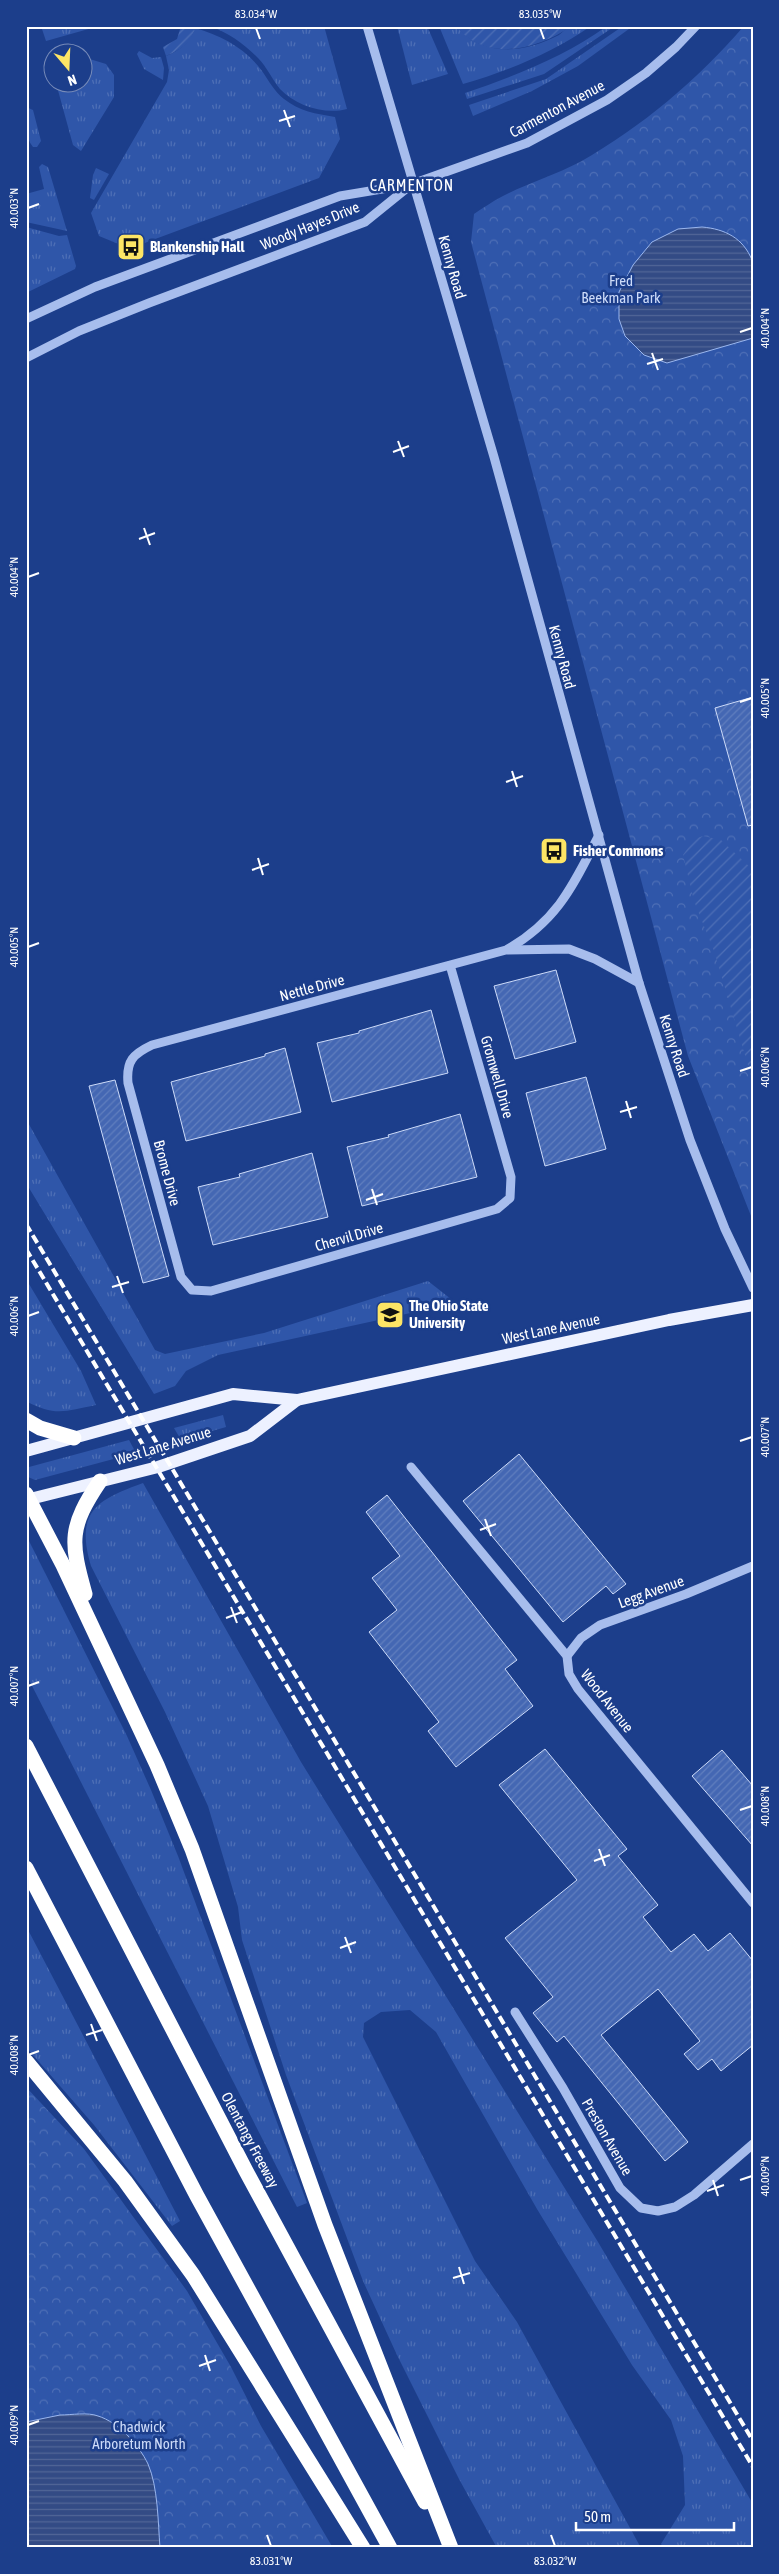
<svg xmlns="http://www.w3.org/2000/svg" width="779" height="2574" font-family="'Asap Condensed',sans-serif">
	<defs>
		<pattern id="grass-tufts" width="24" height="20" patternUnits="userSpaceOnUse" patternTransform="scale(1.25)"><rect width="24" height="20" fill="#2f56a9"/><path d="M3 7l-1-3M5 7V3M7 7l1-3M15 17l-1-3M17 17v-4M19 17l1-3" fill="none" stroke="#4e6fb6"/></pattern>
		<pattern id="park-crowns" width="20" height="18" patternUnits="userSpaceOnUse" patternTransform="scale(1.25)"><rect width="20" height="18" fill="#2f56a9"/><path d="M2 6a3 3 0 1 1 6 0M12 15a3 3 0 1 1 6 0" fill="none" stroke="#4e6fb6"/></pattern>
		<pattern id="garden-furrows" width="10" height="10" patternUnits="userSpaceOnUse" patternTransform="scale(1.25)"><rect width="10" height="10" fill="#2f56a9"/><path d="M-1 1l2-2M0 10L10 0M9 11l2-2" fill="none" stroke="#4e6fb6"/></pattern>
		<pattern id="water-rules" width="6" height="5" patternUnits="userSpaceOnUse" patternTransform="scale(1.25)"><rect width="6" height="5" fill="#334b85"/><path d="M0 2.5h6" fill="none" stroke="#526697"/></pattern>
		<pattern id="building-hatch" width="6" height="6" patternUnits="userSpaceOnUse" patternTransform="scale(1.25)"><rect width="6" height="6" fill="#4467b3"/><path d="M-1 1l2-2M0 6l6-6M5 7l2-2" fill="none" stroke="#607ebe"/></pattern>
	</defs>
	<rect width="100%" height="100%" fill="#1c3e8b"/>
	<g fill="url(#grass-tufts)">
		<polygon points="41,26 99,26 46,41"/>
		<path d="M210,26H324L347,109C325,115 296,106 280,89C272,79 267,67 258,58C244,44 229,33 210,26Z"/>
		<polygon points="397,26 427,26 448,74 412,85"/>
		<path d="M439,26H456C484,58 524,53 559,35C563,32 567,27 572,26C577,25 585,26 591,26C552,53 508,71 463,84Z"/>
		<path d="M607,26H615L544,74L467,99L465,93C515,76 564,57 607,26Z"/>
		<polygon points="623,26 633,26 578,66 532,91 473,116 469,105 546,79"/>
		<path d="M195,28C222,36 245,48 262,71C269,81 274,91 284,99C299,111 316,114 335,117L340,139L319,178L123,251L121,245L99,236L91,213L167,82L169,70L166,56C179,51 191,42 195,28Z"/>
		<polygon points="139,51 152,58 161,57 164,68 163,80 144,69 137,54"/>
		<polygon points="83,57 106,64 114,75 114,97 81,151 73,145 56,83 82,82"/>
		<path d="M26,107L33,110L41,141L37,147H33C24,136 26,120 26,107Z"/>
		<polygon points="42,164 48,167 67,231 26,222 26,194 44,189 39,167"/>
		<polygon points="96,168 109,174 94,200 90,198 93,175"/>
		<polygon points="26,227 59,236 67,235 76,266 75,269 26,293"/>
		<polygon points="26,1119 155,1350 165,1354 264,1333 428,1281 456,1303 218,1355 186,1371 175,1386 154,1394 26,1183"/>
		<path d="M26,1279L81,1371L96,1405C66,1411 55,1417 26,1401Z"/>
		<polygon points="223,1415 226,1427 181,1440 174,1428"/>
		<polygon points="129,1440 136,1453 35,1480 26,1476 29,1467"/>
		<path d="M143,1483L301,1762L598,2242L753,2504V2548H664L661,2544L685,2505L683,2456L671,2420L632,2365L537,2209L436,2032L410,2010L381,2012L364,2023L363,2037L475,2261L517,2322L641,2548H497L459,2479L397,2355L363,2281L286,2075L242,1940L238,1907L208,1806L165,1712L91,1566C75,1512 96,1500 143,1483Z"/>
		<polygon points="26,1535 127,1736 151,1790 178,1856 307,2203 297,2207 26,1674"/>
		<polygon points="26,1926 180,2221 172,2226 94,2125 26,2047"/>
	</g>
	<g fill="url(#park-crowns)">
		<path d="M744,26H753V1221L688,1056L471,242L474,214C483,208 493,201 503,196C528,183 555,175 580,162C643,126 696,81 744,26Z"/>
		<polygon points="26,2087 84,2149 187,2291 231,2367 261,2426 333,2548 26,2548"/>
	</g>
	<g fill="url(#garden-furrows)">
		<path d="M181,26L195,28C191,44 180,50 166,56L163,47L177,39Z"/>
		<path d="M456,26H571C538,50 485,63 456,26Z"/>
		<polygon points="703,836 721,840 753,870 753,1082 714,951 694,901 683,855 694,839"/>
	</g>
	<g fill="url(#water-rules)" stroke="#9ab6ee">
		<path d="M702,227C725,229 743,238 752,260C756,268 753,325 753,338L667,363L644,355L625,336L619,319V292L633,265L652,242L678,229Z"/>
		<path d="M60,2415C71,2415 88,2412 98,2416C118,2422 139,2445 148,2464C158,2487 158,2522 160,2548H26V2422Z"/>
	</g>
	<g fill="url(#building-hatch)" stroke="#cddbf9">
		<polygon points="753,697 753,825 748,826 715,708"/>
		<polygon points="556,970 576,1042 515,1059 494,986"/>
		<polygon points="431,1010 448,1073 332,1102 317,1043 359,1033 359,1031"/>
		<polygon points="285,1048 301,1112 186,1141 171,1082 265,1056 265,1054"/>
		<polygon points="586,1077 606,1149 545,1166 526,1093"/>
		<polygon points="115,1080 169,1276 143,1283 89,1086"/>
		<polygon points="460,1114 477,1177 362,1206 347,1147 389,1137 388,1135"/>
		<polygon points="312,1153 328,1217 213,1245 198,1187 240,1177 239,1174"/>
		<polygon points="519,1454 626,1584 613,1594 606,1586 563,1622 463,1501"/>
		<polygon points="387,1495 517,1660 505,1669 533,1706 456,1767 428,1731 439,1722 369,1632 397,1610 372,1578 400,1556 366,1512"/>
		<polygon points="545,1749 627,1849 618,1856 658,1905 643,1917 671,1952 694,1934 708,1951 730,1933 753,1961 753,2045 721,2071 712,2059 698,2070 684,2054 700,2041 658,1989 601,2035 688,2142 665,2161 564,2036 557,2042 533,2013 553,1997 505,1938 577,1880 499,1785"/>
		<polygon points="722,1750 753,1786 753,1846 692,1776"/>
	</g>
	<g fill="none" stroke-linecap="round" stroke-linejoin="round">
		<g stroke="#a7bded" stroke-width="9">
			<polyline points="367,26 494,457 639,983 690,1140 725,1229 753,1288"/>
			<polyline points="26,319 95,287 340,196 412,184 527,143 607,100 646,73 676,47 696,26"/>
			<polyline points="26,358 79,331 149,303 365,222 412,184"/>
			<path d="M508,949C559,919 573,885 599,835"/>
			<path d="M450,965L511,1177L510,1198L497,1209L211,1291L192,1290L181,1277L128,1083C126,1061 133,1054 152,1045L506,950L569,949L595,959L639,983"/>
			<polyline points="411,1467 567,1656 569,1674 578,1689 753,1903"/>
			<polyline points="567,1656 581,1638 600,1625 686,1594 753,1566"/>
			<polyline points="515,2012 563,2088 620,2188 641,2208 658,2211 675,2207 694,2195 753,2144"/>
		</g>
		<g stroke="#edf1ff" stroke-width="12">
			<polyline points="26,1451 233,1394 297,1400 669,1320 753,1305"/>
			<polyline points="26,1500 158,1467 250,1436 297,1400"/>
		</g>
		<g stroke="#fff" stroke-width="15">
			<polyline points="26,1420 40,1428 74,1438"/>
			<polyline points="26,1494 63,1565 157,1765 192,1849 325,2225 451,2548"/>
			<path d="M85,1594C70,1541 69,1527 100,1481"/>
			<polyline points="26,1746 246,2171 425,2502"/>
			<polyline points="26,1868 197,2196 390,2548"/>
			<polyline points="26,2061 125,2181 193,2275 363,2548"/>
		</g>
		<g stroke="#fff" stroke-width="4" stroke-dasharray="9 4" stroke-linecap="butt">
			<polyline points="26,1224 753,2441"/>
			<polyline points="26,1249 753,2467"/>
		</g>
	</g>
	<path fill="none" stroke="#fff" stroke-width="2" d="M256,28L260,39M540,28L544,39M284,110L290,127M279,121L295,116M28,208L39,204M740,332L752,328M652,353L658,370M647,364L663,359M398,441L404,457M393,452L409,446M144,528L150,545M139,539L155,533M28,577L39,573M740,702L752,698M512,771L517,787M506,782L523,776M258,858L263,875M252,870L269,864M28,947L39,943M740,1071L752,1067M626,1101L631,1118M620,1112L637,1107M372,1189L377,1205M366,1200L383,1194M117,1276L123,1293M112,1287L129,1282M28,1316L39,1312M740,1441L752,1437M485,1519L491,1536M480,1530L496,1524M231,1607L237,1623M226,1618L242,1612M28,1686L39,1682M740,1810L752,1806M599,1849L605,1866M594,1861L610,1855M345,1937L351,1953M340,1948L356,1942M91,2024L97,2041M86,2035L102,2030M28,2055L39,2051M713,2180L718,2196M740,2180L752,2176M707,2191L724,2185M459,2267L464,2284M453,2278L470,2273M205,2355L210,2371M199,2366L216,2360M28,2425L39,2421M267,2535L271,2546M551,2535L555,2546"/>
	<defs>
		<symbol id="bus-square" viewBox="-11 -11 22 22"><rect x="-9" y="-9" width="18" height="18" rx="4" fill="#fde565" stroke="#1c3e8b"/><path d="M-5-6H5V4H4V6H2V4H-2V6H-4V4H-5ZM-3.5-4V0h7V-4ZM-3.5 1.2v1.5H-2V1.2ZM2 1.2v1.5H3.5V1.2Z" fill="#111"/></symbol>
		<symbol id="university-square" viewBox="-11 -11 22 22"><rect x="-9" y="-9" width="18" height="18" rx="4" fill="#fde565" stroke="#1c3e8b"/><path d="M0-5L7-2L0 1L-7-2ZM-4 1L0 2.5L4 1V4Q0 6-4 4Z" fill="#111"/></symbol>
	</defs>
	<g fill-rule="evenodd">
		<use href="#bus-square" x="115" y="231" width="32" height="32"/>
		<use href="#bus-square" x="538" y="835" width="32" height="32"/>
		<use href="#university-square" x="374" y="1299" width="32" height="32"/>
	</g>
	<g text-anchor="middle" stroke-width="5" stroke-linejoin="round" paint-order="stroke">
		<g font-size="15" fill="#fff" stroke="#1c3e8b">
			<text transform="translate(557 109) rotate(-28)" y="5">Carmenton Avenue</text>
			<text transform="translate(310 226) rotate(-22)" y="5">Woody Hayes Drive</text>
			<text transform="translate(452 267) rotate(74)" y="5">Kenny Road</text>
			<text transform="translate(562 657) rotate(75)" y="5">Kenny Road</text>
			<text transform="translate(312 988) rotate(-15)" y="5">Nettle Drive</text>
			<text transform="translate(674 1046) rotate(72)" y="5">Kenny Road</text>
			<text transform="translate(497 1077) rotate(74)" y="5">Gromwell Drive</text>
			<text transform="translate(167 1173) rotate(75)" y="5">Brome Drive</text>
			<text transform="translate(349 1237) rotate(-16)" y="5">Chervil Drive</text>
			<text transform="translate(551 1329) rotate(-12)" y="5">West Lane Avenue</text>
			<text transform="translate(163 1446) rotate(-17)" y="5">West Lane Avenue</text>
			<text transform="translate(651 1592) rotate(-20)" y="5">Legg Avenue</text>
			<text transform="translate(607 1701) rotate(52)" y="5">Wood Avenue</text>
			<text transform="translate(607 2137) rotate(60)" y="5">Preston Avenue</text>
			<text transform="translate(250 2140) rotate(62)" y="5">Olentangy Freeway</text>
		</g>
		<g font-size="15" font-weight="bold" fill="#fff" stroke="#1c3e8b" text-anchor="start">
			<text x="150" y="252">Blankenship Hall</text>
			<text x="573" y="856">Fisher Commons</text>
			<text x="409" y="1311">The Ohio State<tspan x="409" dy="17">University</tspan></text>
		</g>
		<g font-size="15" fill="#cddbf9" stroke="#1c3e8b">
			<text x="621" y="286">Fred<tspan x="621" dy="17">Beekman Park</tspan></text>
			<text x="139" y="2432">Chadwick<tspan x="139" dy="17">Arboretum North</tspan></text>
		</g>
		<g font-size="16" letter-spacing="1" fill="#fff" stroke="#1c3e8b">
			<text x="412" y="191">CARMENTON</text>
		</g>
	</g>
	<rect width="779" height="2574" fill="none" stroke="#1c3e8b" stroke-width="55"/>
	<g transform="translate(68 68) rotate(161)"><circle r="24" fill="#1c3e8b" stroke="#778bb9"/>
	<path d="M0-4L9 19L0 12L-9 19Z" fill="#fde565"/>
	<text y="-8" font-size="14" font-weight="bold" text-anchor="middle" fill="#ffffff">N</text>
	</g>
	<path d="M576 2522v8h158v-8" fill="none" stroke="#ffffff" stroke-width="2.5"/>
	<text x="584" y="2522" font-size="15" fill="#ffffff" stroke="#1c3e8b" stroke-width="4" paint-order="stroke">50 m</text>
	<rect x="28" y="28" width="724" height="2518" fill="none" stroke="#fff" stroke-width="2"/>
	<g font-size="12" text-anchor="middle" fill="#fff">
		<text x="256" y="18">83.034°W</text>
		<text x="540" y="18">83.035°W</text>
		<text transform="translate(14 208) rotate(-90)" y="4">40.003°N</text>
		<text transform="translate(765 328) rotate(-90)" y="4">40.004°N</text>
		<text transform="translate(14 577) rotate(-90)" y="4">40.004°N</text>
		<text transform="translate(765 698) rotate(-90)" y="4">40.005°N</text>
		<text transform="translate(14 947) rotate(-90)" y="4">40.005°N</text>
		<text transform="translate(765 1067) rotate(-90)" y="4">40.006°N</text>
		<text transform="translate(14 1316) rotate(-90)" y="4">40.006°N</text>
		<text transform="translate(765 1437) rotate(-90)" y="4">40.007°N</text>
		<text transform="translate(14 1686) rotate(-90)" y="4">40.007°N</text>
		<text transform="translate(765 1806) rotate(-90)" y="4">40.008°N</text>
		<text transform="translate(14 2055) rotate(-90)" y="4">40.008°N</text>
		<text transform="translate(765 2176) rotate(-90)" y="4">40.009°N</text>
		<text transform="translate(14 2425) rotate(-90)" y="4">40.009°N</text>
		<text x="271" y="2565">83.031°W</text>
		<text x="555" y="2565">83.032°W</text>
	</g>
</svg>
